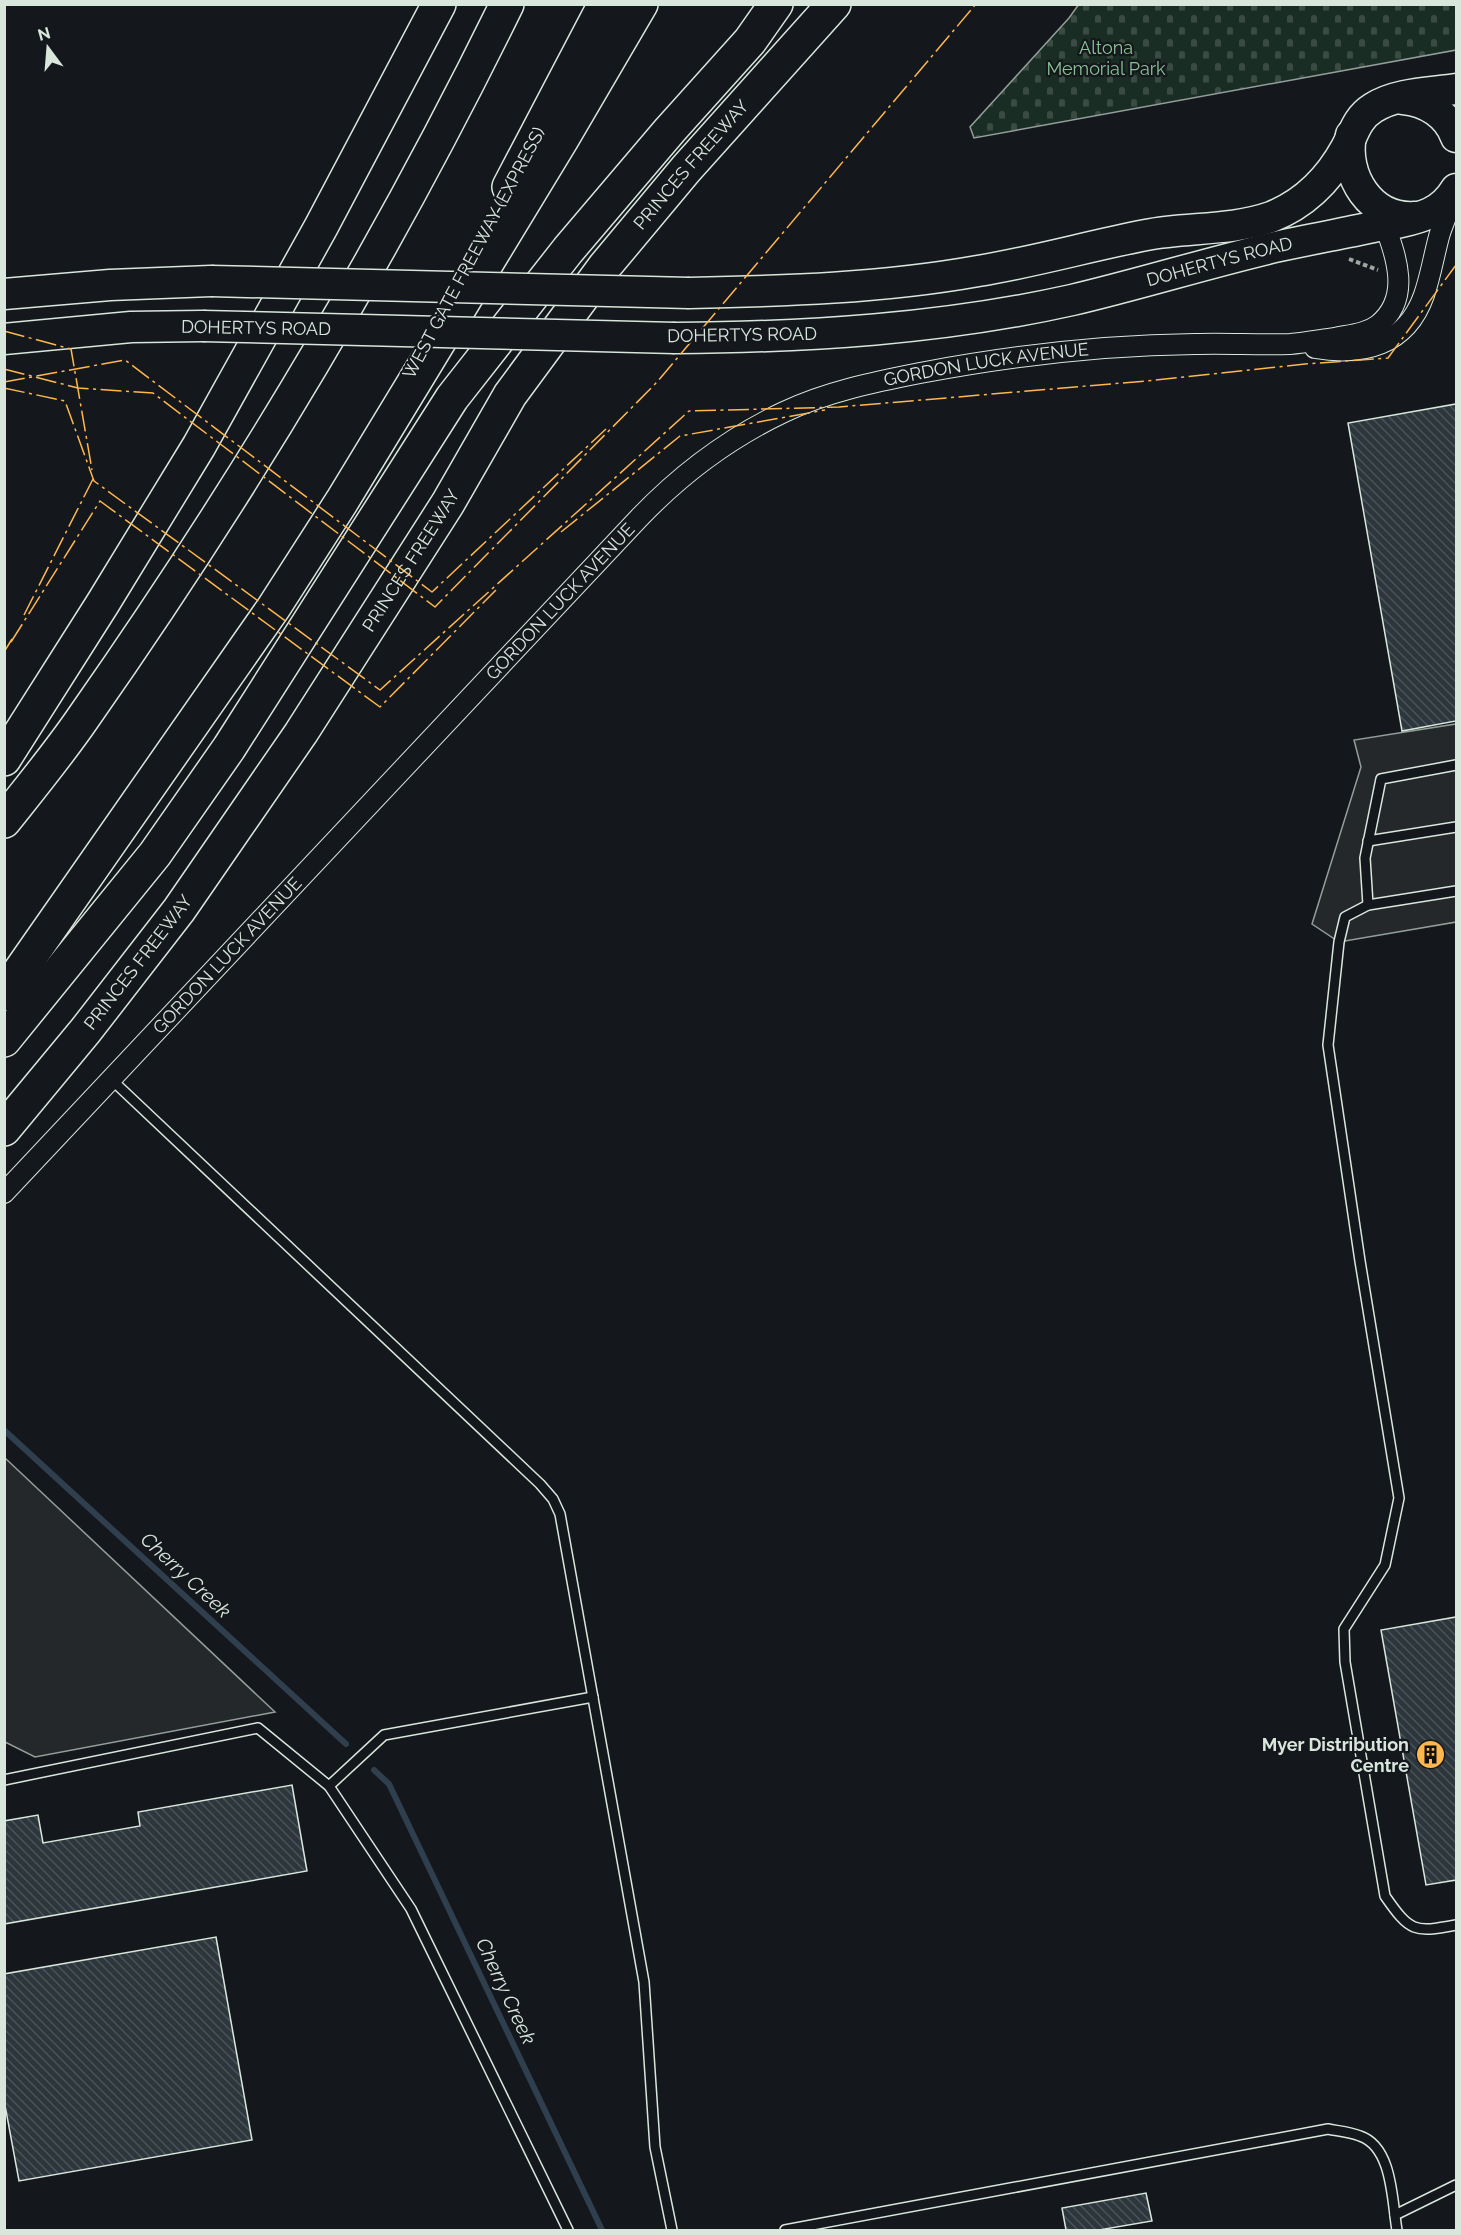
<svg xmlns="http://www.w3.org/2000/svg" width="1461" height="2235" font-family="Raleway,sans-serif">
	<defs>
		<pattern id="cemetery-stones" width="16" height="16" patternUnits="userSpaceOnUse" patternTransform="scale(1.5)"><rect width="16" height="16" fill="#1a2d24"/><path d="M2 7V4a2 2 0 0 1 4 0v3zM10 15v-3a2 2 0 0 1 4 0v3z" fill="#3b4b43"/></pattern>
		<pattern id="building-back-hatch" width="6" height="6" patternUnits="userSpaceOnUse" patternTransform="scale(1.5)"><rect width="6" height="6" fill="#2c363c"/><path d="M-1 5l2 2M0 0l6 6M5-1l2 2" fill="none" stroke="#4a5358"/></pattern>
	</defs>
	<rect width="100%" height="100%" fill="#14181c"/>
	<polygon fill="url(#cemetery-stones)" stroke="#939e99" stroke-width="1.5" points="1079,4 1456,5 1456,50 974,138 970,127 1069,18"/>
	<g fill="#24282b" stroke="#939e99" stroke-width="1.5">
		<polygon points="1456,724 1456,922 1339,942 1312,924 1361,767 1354,740"/>
		<polygon points="5,1458 275,1712 35,1757 5,1742"/>
	</g>
	<g fill="none" stroke-linecap="round" stroke-linejoin="round">
		<g stroke="#2f3f4d" stroke-width="6">
			<polyline points="4,1430 346,1744"/>
			<polyline points="374,1770 389,1784 602,2230"/>
		</g>
	</g>
	<g fill="url(#building-back-hatch)" stroke="#d8e6dc" stroke-width="1.5">
		<polygon points="1456,404 1456,721 1402,731 1348,423"/>
		<polygon points="1456,1617 1456,1880 1426,1885 1381,1630"/>
		<polygon points="292,1785 307,1871 4,1924 4,1821 38,1815 43,1843 140,1826 138,1812"/>
		<polygon points="216,1937 252,2140 19,2181 4,2100 4,1974"/>
		<polygon points="1146,2193 1152,2221 1099,2230 1066,2230 1062,2208"/>
	</g>
	<g fill="none" stroke-linecap="round" stroke-linejoin="round">
		<defs>
			<g id="lane">
				<polyline points="1456,765 1381,779 1365,858 1368,905 1456,891"/>
				<polyline points="1368,841 1456,827"/>
				<path d="M1368,905L1345,917L1339,942L1328,1045L1360,1261L1399,1498L1385,1565L1344,1629L1345,1662L1385,1896C1410,1932 1414,1933 1456,1925"/>
				<polyline points="112,1080 540,1484 553,1499 560,1514 644,1982 655,2147 672,2230"/>
				<polyline points="4,1780 258,1728 329,1786 384,1735 593,1697"/>
				<polyline points="329,1786 411,1909 568,2230"/>
				<polyline points="1395,2215 1456,2185"/>
				<path d="M785,2230L1328,2129C1338,2131 1350,2132 1360,2136C1393,2147 1392,2202 1397,2230"/>
			</g>
			<g id="street">
				<path d="M1315,348C1363,356 1406,346 1424,295C1431,275 1434,254 1440,233C1444,221 1449,210 1453,199"/>
				<path id="s1" d="M4,1193L639,518C681,474 729,438 784,412C826,392 874,382 920,373C1010,356 1102,345 1195,344C1226,343 1258,345 1290,344C1305,343 1320,340 1335,338C1349,335 1366,334 1378,325C1414,296 1394,251 1381,215"/>
			</g>
			<g id="primary">
				<path d="M1403,99C1427,101 1448,115 1456,137"/>
				<path d="M1351,135C1343,176 1371,220 1415,217"/>
				<path d="M689,293C785,291 883,288 978,271C1034,262 1089,246 1146,235C1186,227 1231,231 1271,217C1304,204 1329,179 1346,148C1354,133 1357,118 1373,108C1396,93 1430,93 1456,89"/>
				<polyline points="4,294 110,285 211,281"/>
				<path id="s2" d="M675,338C808,337 942,329 1072,300C1140,284 1207,263 1275,247C1307,240 1340,234 1373,227C1392,224 1412,221 1430,213C1441,208 1450,199 1456,189"/>
				<polyline points="4,339 131,327 203,326"/>
			</g>
			<g id="highway">
				<polyline points="509,187 605,4"/>
				<polyline points="4,759 103,603 199,446 321,227 439,4"/>
				<path d="M4,821C31,787 59,753 83,718C242,491 385,253 507,4"/>
				<polyline points="4,994 274,607 342,501 562,139 641,4"/>
				<polyline points="4,1040 155,854 229,748 452,398 568,250 670,130 750,41 776,4"/>
				<path id="s3" d="M4,1129L86,1030L179,910L301,733L448,503L510,395L605,266L686,169L834,4"/>
			</g>
		</defs>
		<use href="#lane" stroke="#d8e6dc" stroke-width="12"/>
		<use href="#street" stroke="#d8e6dc" stroke-width="22"/>
		<use href="#primary" stroke="#d8e6dc" stroke-width="33"/>
		<use href="#highway" stroke="#d8e6dc" stroke-width="36"/>
		<polyline stroke="#9da8a2" stroke-width="4" stroke-dasharray="4.5 3" stroke-linecap="butt" points="1349,259 1378,270"/>
		<use href="#lane" stroke="#14181c" stroke-width="9"/>
		<use href="#street" stroke="#14181c" stroke-width="20"/>
		<use href="#primary" stroke="#14181c" stroke-width="30"/>
		<use href="#highway" stroke="#14181c" stroke-width="33"/>
		<defs>
			<g id="primary-bridge">
				<polyline points="211,281 689,293"/>
				<polyline points="203,326 675,338"/>
			</g>
		</defs>
		<use href="#primary-bridge" stroke="#d8e6dc" stroke-width="33" stroke-linecap="butt"/>
		<use href="#primary-bridge" stroke="#14181c" stroke-width="30"/>
		<g stroke="#ffb74d" stroke-width="1.5" stroke-dasharray="21 4.5 3 4.5" stroke-linecap="butt">
			<polyline points="4,331 71,349 92,470"/>
			<polyline points="4,369 78,388 153,393 435,607 657,382 976,4"/>
			<polyline points="4,382 125,360 432,592 606,429"/>
			<polyline points="4,388 65,401 94,481 380,690 689,411 839,407 1146,381 1305,364 1388,358 1456,265"/>
			<polyline points="561,532 680,436 825,410"/>
			<polyline points="24,615 93,479"/>
			<polyline points="11,642 100,501 380,707 496,590"/>
			<polyline points="4,652 12,639"/>
		</g>
	</g>
	<defs>
		<symbol id="building-disc" viewBox="-11 -11 22 22"><circle r="9.5" fill="#ffb74d" stroke="#14181c"/><path d="M-4-6H4V6H1V3H-1V6H-4ZM-2.5-4.3h1.7v1.8h-1.7ZM.8-4.3h1.7v1.8H.8ZM-2.5-1h1.7V.8h-1.7ZM.8-1h1.7V.8H.8Z" fill="#111"/></symbol>
	</defs>
	<g fill-rule="evenodd">
		<use href="#building-disc" x="1414" y="1738" width="33" height="33"/>
	</g>
	<g text-anchor="middle" stroke-width="4.5" stroke-linejoin="round" paint-order="stroke">
		<g font-size="18" fill="#8ac095" stroke="#14181c">
			<text x="1106" y="54">Altona<tspan x="1106" dy="21">Memorial Park</tspan></text>
		</g>
		<g font-size="18" fill="#d8e6dc" stroke="#14181c">
			<text dy="6" stroke="none"><textPath href="#s3" startOffset="1186">PRINCES FREEWAY</textPath></text>
			<text transform="translate(474 253) rotate(-62)" y="6">WEST GATE FREEWAY (EXPRESS)</text>
			<text dy="6" stroke="none"><textPath href="#s2" startOffset="552">DOHERTYS ROAD</textPath></text>
			<text transform="translate(256 328) rotate(1)" y="6">DOHERTYS ROAD</text>
			<text transform="translate(742 335) rotate(-1)" y="6">DOHERTYS ROAD</text>
			<text dy="6" stroke="none"><textPath href="#s1" startOffset="1316">GORDON LUCK AVENUE</textPath></text>
			<text dy="6" stroke="none"><textPath href="#s3" startOffset="700">PRINCES FREEWAY</textPath></text>
			<text dy="6" stroke="none"><textPath href="#s1" startOffset="812">GORDON LUCK AVENUE</textPath></text>
			<text dy="6" stroke="none"><textPath href="#s1" startOffset="326">GORDON LUCK AVENUE</textPath></text>
			<text dy="6" stroke="none"><textPath href="#s3" startOffset="214">PRINCES FREEWAY</textPath></text>
		</g>
		<g font-size="18" font-weight="bold" fill="#d8e6dc" stroke="#14181c" text-anchor="end">
			<text x="1409" y="1751">Myer Distribution<tspan x="1409" dy="21">Centre</tspan></text>
		</g>
		<g font-size="20" font-style="italic" fill="#d8e6dc" stroke="#14181c">
			<text transform="translate(186 1575) rotate(43)" y="7">Cherry Creek</text>
			<text transform="translate(506 1991) rotate(65)" y="7">Cherry Creek</text>
		</g>
	</g>
	<rect width="1461" height="2235" fill="none" stroke="#d8e6dc" stroke-width="12"/>
	<g transform="translate(48 48) rotate(344)" stroke="#14181c" stroke-width="4.5" paint-order="stroke">
	<path d="M0-4.5L10 22L0 15L-10 22Z" fill="#d8e6dc"/>
	<text y="-9" font-size="16" font-weight="bold" text-anchor="middle" fill="#d8e6dc">N</text>
	</g>
</svg>
